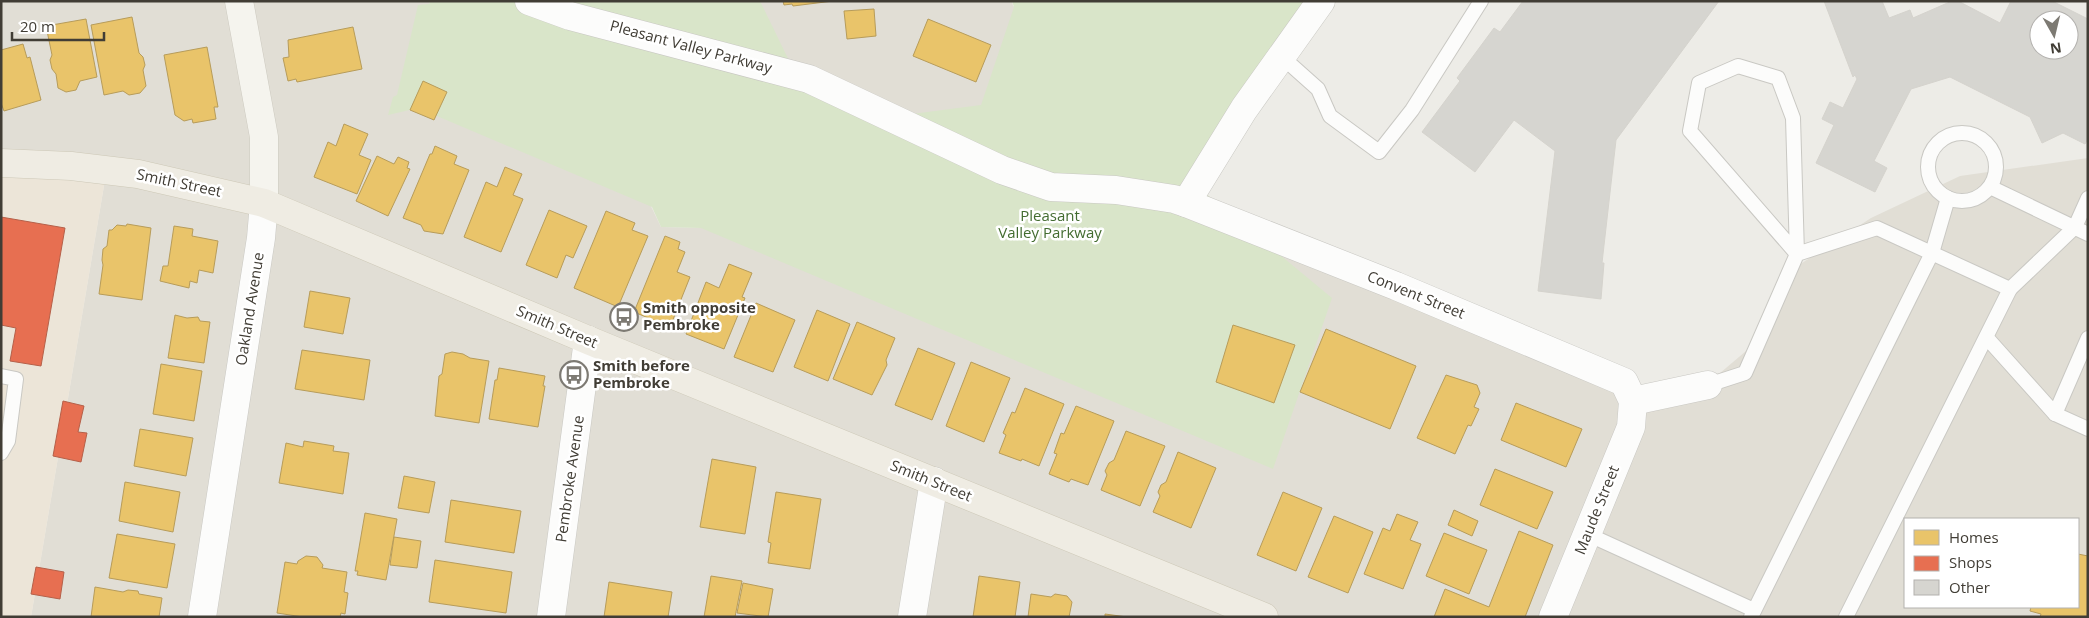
<svg xmlns="http://www.w3.org/2000/svg" width="2089" height="618" font-family="'Open Sans',sans-serif">
	<rect width="100%" height="100%" fill="#edece7"/>
	<g fill="#e1ded5" fill-rule="evenodd">
		<path d="M1,1H430L414,43L459,99L631,165L661,227L701,228L1203,211L1625,387L1713,379L1772,329L1799,265L1871,218L1960,176L2088,158V617H1280L1257,607L1245,617H31L107,168L1,160ZM1905,519H2078V607H1905Z"/>
		<polygon points="518,1 1012,1 1013,6 1036,16 1014,176"/>
	</g>
	<polygon fill="#ece5d8" points="1,160 107,168 31,617 1,617"/>
	<polygon fill="#d9e5c9" points="430,1 760,1 796,75 889,117 981,105 1014,7 1012,1 1321,1 1198,187 1332,298 1273,469 701,228 661,227 652,207 418,108 388,115 393,97 397,95 418,5 429,4"/>
	<g fill="#e9c46a" stroke="#b79c5a">
		<polygon points="783,1 833,1 793,6 792,4 784,5"/>
		<polygon points="874,9 876,36 847,39 844,11"/>
		<polygon points="132,17 139,53 143,57 145,65 143,70 146,86 140,93 129,95 123,91 104,95 91,25"/>
		<polygon points="86,19 97,77 80,81 76,90 66,92 58,88 56,74 52,69 50,60 52,55 46,26"/>
		<polygon points="928,19 991,45 976,82 913,56"/>
		<polygon points="353,27 362,69 297,82 296,79 288,81 283,58 289,57 288,40"/>
		<polygon points="23,44 27,58 30,57 41,100 4,111 1,103 1,50"/>
		<polygon points="207,47 218,107 214,107 216,119 193,123 192,119 184,121 175,115 164,55"/>
		<polygon points="423,81 447,92 434,120 410,110"/>
		<polygon points="344,124 368,134 359,155 371,160 357,194 314,177 328,142 336,146"/>
		<polygon points="435,146 457,156 454,164 469,170 443,234 424,231 421,225 403,218 430,154 432,154"/>
		<polygon points="377,156 394,164 398,157 409,162 407,168 410,169 388,216 356,201"/>
		<polygon points="505,167 522,174 513,195 523,199 501,252 464,237 486,182 497,187"/>
		<polygon points="549,210 587,226 573,258 566,255 557,278 526,265"/>
		<polygon points="606,211 635,223 632,230 648,236 618,307 574,288"/>
		<polygon points="127,224 151,228 142,300 99,294 103,265 102,260 103,249 107,246 109,230 112,230 117,225 126,226"/>
		<polygon points="174,226 193,229 192,236 218,241 213,273 199,270 197,283 190,281 189,288 160,281 163,266 168,266"/>
		<polygon points="665,236 680,242 678,249 685,252 677,272 690,277 670,327 634,312"/>
		<polygon points="729,264 752,273 742,297 745,298 724,349 686,334 706,282 719,288"/>
		<polygon points="310,291 350,298 343,334 304,327"/>
		<polygon points="756,303 795,320 773,372 734,357"/>
		<polygon points="817,310 850,324 828,381 794,367"/>
		<polygon points="175,315 187,318 198,317 200,321 210,322 204,363 168,358"/>
		<polygon points="857,322 895,338 886,360 887,365 872,395 833,379"/>
		<polygon points="1233,325 1295,345 1274,403 1216,382"/>
		<polygon points="1326,329 1416,366 1390,429 1300,392"/>
		<polygon points="918,348 955,363 932,420 895,405"/>
		<polygon points="302,350 370,360 364,400 295,389"/>
		<polygon points="452,352 463,354 470,358 489,361 479,423 435,416 439,376 442,374 445,354"/>
		<polygon points="971,362 1010,378 984,442 946,426"/>
		<polygon points="161,364 202,371 194,421 153,414"/>
		<polygon points="499,368 545,376 543,386 545,386 538,427 489,419 495,380 497,380"/>
		<polygon points="1446,375 1477,385 1480,393 1474,407 1479,409 1471,426 1468,425 1455,454 1417,438"/>
		<polygon points="1025,388 1064,404 1039,466 1022,459 1021,461 999,453 1006,435 1003,433 1012,412 1015,413"/>
		<polygon points="1516,403 1582,429 1566,467 1501,440"/>
		<polygon points="1076,406 1114,421 1088,485 1071,479 1069,482 1049,474 1057,454 1054,453 1061,433 1064,434"/>
		<polygon points="140,429 193,438 186,476 134,466"/>
		<polygon points="1126,431 1165,446 1140,506 1101,490 1107,475 1105,471 1109,463 1114,460"/>
		<polygon points="304,441 334,446 333,451 349,453 343,494 279,483 286,443 303,447"/>
		<polygon points="1178,452 1216,468 1191,528 1153,512 1160,496 1158,492 1161,485 1166,482"/>
		<polygon points="712,459 756,467 745,534 700,527"/>
		<polygon points="1495,469 1553,492 1537,529 1480,505"/>
		<polygon points="404,476 435,482 429,513 398,508"/>
		<polygon points="125,482 180,492 173,532 119,521"/>
		<polygon points="776,492 821,499 810,569 768,563 771,543 768,542"/>
		<polygon points="1283,492 1322,508 1296,571 1257,555"/>
		<polygon points="451,500 521,511 514,553 445,542"/>
		<polygon points="1454,510 1478,521 1472,536 1448,525"/>
		<polygon points="365,513 397,519 386,580 357,575 358,571 355,571"/>
		<polygon points="1397,514 1418,522 1410,540 1421,544 1403,589 1364,574 1383,528 1390,531"/>
		<polygon points="1334,516 1373,532 1348,593 1308,577"/>
		<polygon points="1519,531 1553,545 1525,617 1434,617 1445,589 1489,607"/>
		<polygon points="1444,533 1487,550 1469,594 1426,576"/>
		<polygon points="117,534 175,544 167,588 109,578"/>
		<polygon points="394,537 421,541 417,568 390,565"/>
		<polygon points="2078,554 2088,556 2088,617 2040,617 2041,614 2030,611 2031,607 2078,607"/>
		<polygon points="306,556 317,557 323,565 322,568 347,572 344,592 348,593 345,614 341,613 340,617 303,617 277,613 285,562 297,564 298,561"/>
		<polygon points="435,560 512,572 506,613 429,602"/>
		<polygon points="711,576 742,581 735,617 704,617"/>
		<polygon points="979,576 1020,582 1015,617 973,617"/>
		<polygon points="609,582 672,592 668,617 604,617"/>
		<polygon points="743,583 773,589 768,617 737,613"/>
		<polygon points="95,587 123,592 128,590 138,591 139,594 162,598 159,617 91,617"/>
		<polygon points="1031,594 1051,597 1055,594 1067,596 1072,602 1069,617 1028,617"/>
		<polygon points="1105,614 1127,617 1105,617"/>
	</g>
	<g fill="#e76f51" stroke="#b56049">
		<polygon points="1,217 65,228 41,366 10,361 16,328 1,325"/>
		<polygon points="63,401 84,406 78,432 87,433 81,462 53,456"/>
		<polygon points="36,567 64,572 60,599 31,594"/>
	</g>
	<g fill="#d6d5d0" stroke="#d5d3cd" fill-rule="evenodd">
		<polygon points="1523,1 1719,1 1616,140 1602,263 1604,263 1601,299 1538,291 1555,151 1514,120 1475,172 1422,132 1460,81 1457,78 1494,28 1500,32"/>
		<path d="M1824,1H1882L1889,18L1910,10L1913,18L1952,1H1958L2000,23L2011,1H2052L2088,19V139L2085,144L2063,133L2042,143L2030,117L1950,77L1911,89L1874,161L1887,168L1875,192L1816,163L1834,125L1822,119L1830,102L1843,108L1857,79L1855,75L1853,77ZM2039,20H2069V50H2039Z"/>
	</g>
	<g fill="none" stroke-linecap="round" stroke-linejoin="round">
		<defs>
			<g id="service">
				<polyline points="1281,56 1318,89 1330,116 1379,152 1412,110 1481,1"/>
				<circle cx="1962" cy="167" r="34"/>
				<polyline points="1990,187 2088,234"/>
				<polyline points="2010,289 2075,227 2088,198"/>
				<polyline points="1987,338 2055,414 2088,429"/>
				<polyline points="1,376 16,379 8,441 1,453"/>
				<polyline points="1708,385 1745,373 1797,254 1690,131 1699,83 1738,66 1778,78 1793,118 1797,254 1877,228 2010,289 1846,617"/>
				<polyline points="2055,414 2088,338"/>
				<polyline points="1587,534 1754,610"/>
				<polyline points="1751,617 1932,253 1948,198"/>
			</g>
			<g id="minor">
				<polyline points="1186,203 1396,286 1624,382 1633,401 1631,427 1553,617"/>
				<polyline points="1633,401 1708,385"/>
				<polyline points="551,617 588,340"/>
				<polyline points="912,617 934,481"/>
			</g>
			<g id="tertiary">
				<polyline points="529,1 570,16 809,79 1002,170 1051,187 1116,190 1174,199 1186,203 1244,109 1321,1"/>
				<polyline points="202,617 261,238 264,203"/>
			</g>
			<polyline id="secondary" points="239,1 264,137 264,203"/>
			<polyline id="primary" points="1,163 71,166 138,174 264,203 588,340 1264,617"/>
		</defs>
		<use href="#service" stroke="#c9c8c3" stroke-width="16"/>
		<use href="#minor" stroke="#c9c8c3" stroke-width="29"/>
		<use href="#tertiary" stroke="#c9c8c3" stroke-width="29"/>
		<use href="#secondary" stroke="#ccc9bf" stroke-width="29"/>
		<use href="#primary" stroke="#cdc8b7" stroke-width="29"/>
		<use href="#service" stroke="#fcfcfb" stroke-width="14"/>
		<use href="#minor" stroke="#fcfcfb" stroke-width="28"/>
		<use href="#tertiary" stroke="#fcfcfb" stroke-width="28"/>
		<use href="#secondary" stroke="#f5f4ee" stroke-width="28"/>
		<use href="#primary" stroke="#efece3" stroke-width="28"/>
	</g>
	<defs>
		<symbol id="bus-ring" viewBox="-11 -11 22 22"><circle r="9.5" fill="#fff" stroke="#7d7a73" stroke-width="1.5"/><path d="M-5-6H5V4H4V6H2V4H-2V6H-4V4H-5ZM-3.5-4V0h7V-4ZM-3.5 1.2v1.5H-2V1.2ZM2 1.2v1.5H3.5V1.2Z" fill="#7d7a73"/></symbol>
	</defs>
	<g fill-rule="evenodd">
		<use href="#bus-ring" x="608" y="301" width="32" height="32"/>
		<use href="#bus-ring" x="558" y="359" width="32" height="32"/>
	</g>
	<g text-anchor="middle" stroke-width="5" stroke-linejoin="round" paint-order="stroke">
		<g font-size="15" fill="#413d35" stroke="#fff">
			<text transform="translate(691 47) rotate(15)" y="5">Pleasant Valley Parkway</text>
			<text transform="translate(179 183) rotate(12)" y="5">Smith Street</text>
			<text transform="translate(1416 295) rotate(22)" y="5">Convent Street</text>
			<text transform="translate(250 309) rotate(-81)" y="5">Oakland Avenue</text>
			<text transform="translate(557 327) rotate(23)" y="5">Smith Street</text>
			<text transform="translate(570 479) rotate(-82)" y="5">Pembroke Avenue</text>
			<text transform="translate(931 481) rotate(22)" y="5">Smith Street</text>
			<text transform="translate(1597 510) rotate(-68)" y="5">Maude Street</text>
		</g>
		<g font-size="15" fill="#436c30" stroke="#fff">
			<text x="1050" y="221">Pleasant<tspan x="1050" dy="17">Valley Parkway</tspan></text>
		</g>
		<g font-size="15" font-weight="bold" fill="#413d35" stroke="#fff" text-anchor="start">
			<text x="643" y="313">Smith opposite<tspan x="643" dy="17">Pembroke</tspan></text>
			<text x="593" y="371">Smith before<tspan x="593" dy="17">Pembroke</tspan></text>
		</g>
	</g>
	<rect width="2089" height="618" fill="none" stroke="#413d35" stroke-width="5"/>
	<rect x="1904" y="518" width="175" height="90" fill="#ffffff" stroke="#b3b1ae"/>
	<rect x="1914" y="530" width="25" height="15" fill="#e9c46a" stroke="#b3b1ae"/>
	<text x="1949" y="543" font-size="15" fill="#413d35">Homes</text>
	<rect x="1914" y="556" width="25" height="15" fill="#e76f51" stroke="#b3b1ae"/>
	<text x="1949" y="568" font-size="15" fill="#413d35">Shops</text>
	<rect x="1914" y="580" width="25" height="15" fill="#d6d5d0" stroke="#b3b1ae"/>
	<text x="1949" y="593" font-size="15" fill="#413d35">Other</text>
	<g transform="translate(2054 35) rotate(172)"><circle r="24" fill="#ffffff" stroke="#b3b1ae"/>
	<path d="M0-4L9 19L0 12L-9 19Z" fill="#7d7a73"/>
	<text y="-8" font-size="14" font-weight="bold" text-anchor="middle" fill="#413d35">N</text>
	</g>
	<path d="M12 32v8h92v-8" fill="none" stroke="#413d35" stroke-width="2.5"/>
	<text x="20" y="32" font-size="15" fill="#413d35" stroke="#ffffff" stroke-width="4" paint-order="stroke">20 m</text>
</svg>
